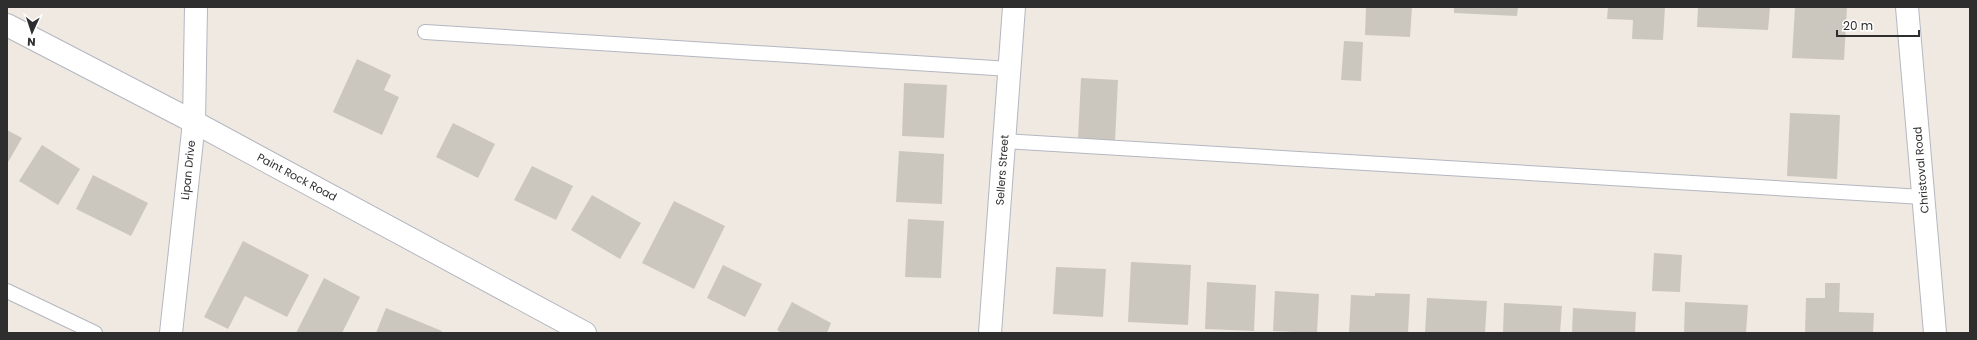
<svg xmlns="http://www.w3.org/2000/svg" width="1977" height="340" font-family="Poppins,sans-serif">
	<rect width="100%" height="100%" fill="#efe9e1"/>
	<g fill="#cbc7bf">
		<polygon points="1366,7 1412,7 1410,37 1365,35"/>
		<polygon points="1454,7 1518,7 1517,16 1454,13"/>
		<polygon points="1608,7 1665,7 1663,40 1632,39 1633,20 1607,19"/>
		<polygon points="1698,7 1770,7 1768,30 1697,27"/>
		<polygon points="1795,7 1847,7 1844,60 1792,58"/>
		<polygon points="1344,41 1363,42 1361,81 1341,80"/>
		<polygon points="357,59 391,75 384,90 399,97 382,135 333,112"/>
		<polygon points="1081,78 1118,80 1115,141 1078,139"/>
		<polygon points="904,83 947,85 944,138 902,136"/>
		<polygon points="1790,113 1840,115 1837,179 1787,176"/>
		<polygon points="453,123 495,144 478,178 436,157"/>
		<polygon points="7,130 22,138 7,164"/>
		<polygon points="42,145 80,169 58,205 19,181"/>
		<polygon points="899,151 944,154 942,204 896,202"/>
		<polygon points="532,166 573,186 556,220 514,200"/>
		<polygon points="93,175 148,203 131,236 76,209"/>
		<polygon points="592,195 641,223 620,259 571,230"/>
		<polygon points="674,201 725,226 694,289 642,263"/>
		<polygon points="908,219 944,221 941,278 905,277"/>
		<polygon points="243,241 309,275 287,317 245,296 228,329 204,317"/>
		<polygon points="1654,253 1682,255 1680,292 1652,291"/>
		<polygon points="1131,262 1191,265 1188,325 1128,322"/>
		<polygon points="723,265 762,284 745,317 707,298"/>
		<polygon points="1056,267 1106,269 1103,317 1053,314"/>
		<polygon points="324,278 360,297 342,333 296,333"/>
		<polygon points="1207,282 1256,285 1254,331 1205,329"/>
		<polygon points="1825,283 1840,283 1839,312 1874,313 1873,333 1805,333 1806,298 1825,298"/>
		<polygon points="1275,291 1319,294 1317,333 1273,331"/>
		<polygon points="1375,293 1410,294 1408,333 1349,333 1351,295 1375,296"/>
		<polygon points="1427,298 1487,301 1485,333 1425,333"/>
		<polygon points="792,302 831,323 827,333 782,333 777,330"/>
		<polygon points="1685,302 1748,305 1746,333 1684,333"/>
		<polygon points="1504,303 1562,306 1560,333 1503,333"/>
		<polygon points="386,308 442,331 441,333 376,333"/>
		<polygon points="1573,308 1636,312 1635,333 1572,333"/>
	</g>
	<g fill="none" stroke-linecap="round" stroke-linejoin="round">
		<defs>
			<g id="service">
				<polyline points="425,32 1010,69"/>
				<polyline points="1004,141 1923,197"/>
				<polyline points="7,291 95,333"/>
			</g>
			<g id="minor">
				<polyline points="171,333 194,122 196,7"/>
				<polyline points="990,333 1014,7"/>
			</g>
			<polyline id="tertiary" points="1907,7 1935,333"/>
			<polyline id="secondary" points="7,25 194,122 585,333"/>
		</defs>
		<use href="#service" stroke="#b4b7c1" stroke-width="16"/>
		<use href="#minor" stroke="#b4b7c1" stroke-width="24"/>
		<use href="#tertiary" stroke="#b4b7c1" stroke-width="24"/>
		<use href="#secondary" stroke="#b4b7c1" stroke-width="24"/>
		<use href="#service" stroke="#fff" stroke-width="14"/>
		<use href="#minor" stroke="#fff" stroke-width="22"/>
		<use href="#tertiary" stroke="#fff" stroke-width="22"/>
		<use href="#secondary" stroke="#fff" stroke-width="22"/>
	</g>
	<g text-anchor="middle" stroke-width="4" stroke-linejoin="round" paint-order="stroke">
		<g font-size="11" fill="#2e2e2e" stroke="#fff">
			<text transform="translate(188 170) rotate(-84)" y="4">Lipan Drive</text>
			<text transform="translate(1002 170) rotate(-86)" y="4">Sellers Street</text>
			<text transform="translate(1921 170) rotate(-95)" y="4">Christoval Road</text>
			<text transform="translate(297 177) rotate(28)" y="4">Paint Rock Road</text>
		</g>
	</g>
	<rect width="1977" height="340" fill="none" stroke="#2e2e2e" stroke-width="16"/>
	<g transform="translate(32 32) rotate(183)" stroke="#ffffff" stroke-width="3" paint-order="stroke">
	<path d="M0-3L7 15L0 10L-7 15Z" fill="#2e2e2e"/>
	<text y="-6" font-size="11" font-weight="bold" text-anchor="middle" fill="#2e2e2e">N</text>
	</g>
	<path d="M1837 30v6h82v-6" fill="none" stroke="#2e2e2e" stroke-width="2"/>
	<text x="1843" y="30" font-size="12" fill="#2e2e2e" stroke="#ffffff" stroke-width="3" paint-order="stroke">20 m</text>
</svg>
